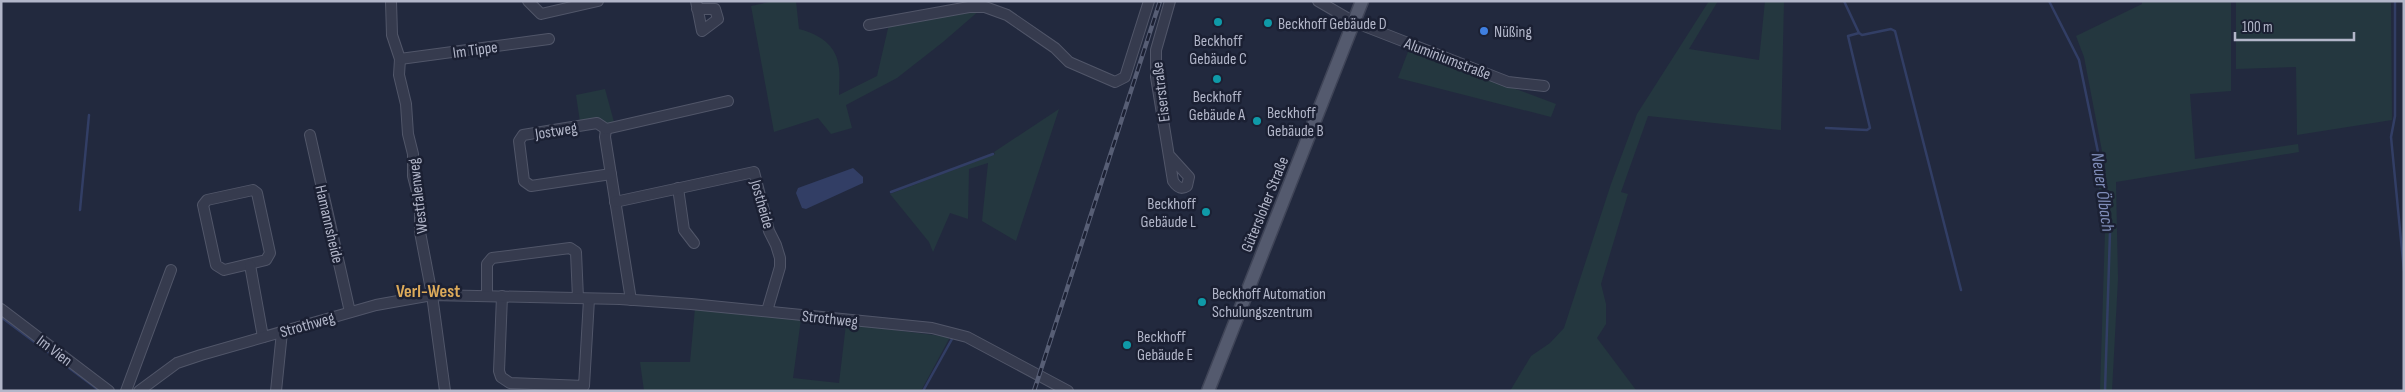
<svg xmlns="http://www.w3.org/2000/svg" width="2405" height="392" font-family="'Sofia Sans Condensed',sans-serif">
	<rect width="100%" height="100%" fill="#22293e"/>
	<g fill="#24373f">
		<path d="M774,1H796L799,29C819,34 837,45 839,68C840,77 839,86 839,95L877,76L889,24L980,10L943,42L897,78L846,105L852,128L831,134L818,118L774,132L751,6Z"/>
		<polygon points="1709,1 1718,1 1689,49 1759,60 1765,1 1784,1 1781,130 1648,116 1621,192 1628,194 1601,284 1606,304 1606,324 1597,338 1636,390 1510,391 1531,356 1550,343 1564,328 1611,184 1637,114"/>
		<polygon points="2142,1 2231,1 2231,91 2190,94 2195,159 2298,144 2299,152 2116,182 2118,279 2112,391 2100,391 2105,231 2097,174 2106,172 2084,57 2076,36 2142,4"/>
		<polygon points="2236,1 2391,1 2392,120 2297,135 2296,67 2236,69"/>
		<polygon points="1409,49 1556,104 1551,117 1398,78"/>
		<polygon points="605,89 614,122 606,124 580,122 576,95"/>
		<polygon points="1059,109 1016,241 982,221 988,163 969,169 968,219 950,213 933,252 929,242 890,194 995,154 994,152"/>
		<polygon points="695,308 801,319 793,378 839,383 846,324 950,337 921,391 644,391 640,362 690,362"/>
	</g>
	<polygon fill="#323e65" points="853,168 863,177 863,183 806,209 802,208 796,193 798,188"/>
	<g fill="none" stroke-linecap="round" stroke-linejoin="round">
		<g stroke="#323e65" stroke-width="2.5">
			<polyline points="1844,1 1859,33 1862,35 1891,29 1895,31 1961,290"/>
			<polyline points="2049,1 2079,60 2105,186 2110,232 2105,391"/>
			<polyline points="2395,1 2395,116 2391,137 2404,271"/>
			<polyline points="1826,128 1867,130 1870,128 1848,36 1859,33"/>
			<polyline points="891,192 993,154"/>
			<polyline points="80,210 89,115"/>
			<polyline points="1,317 100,391"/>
			<polyline points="923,391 952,339"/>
		</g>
		<defs>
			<g id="minor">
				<polyline points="391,1 392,35 400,59 399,75 406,104 408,134 413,154 413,176 420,203 420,232 432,295 445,391"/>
				<polyline points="528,1 541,14 598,1"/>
				<polyline points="696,1 702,31 718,19 715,9 697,9"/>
				<polyline points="1318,1 1354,22 1508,82 1544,86"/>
				<polyline points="869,25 969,7 985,7 1007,15 1055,48 1069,62 1115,82 1125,77 1149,1"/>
				<polyline points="400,59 549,39"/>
				<polyline points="606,129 605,137 631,300"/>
				<polyline points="310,135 350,312"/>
				<path d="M1169,155L1189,177L1187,186C1181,190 1177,187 1173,181L1156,77V50L1170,1"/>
				<polyline points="611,174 531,186 524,181 519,141 523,135 597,123 606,129 728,101"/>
				<polyline points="678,188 684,230 694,243"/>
				<polygon points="253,190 257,193 270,253 266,260 224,270 216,265 203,205 207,200"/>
				<polyline points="615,202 754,172 769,231 776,245 780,258 780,267 767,311"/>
				<polyline points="250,265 263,337"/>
				<polyline points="487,295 487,264 492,258 570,248 576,252 578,298"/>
				<polyline points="502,296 499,371 501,377 510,383 584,386 589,299"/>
				<polyline points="1,309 109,391"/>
				<polyline points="126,391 171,270"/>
				<polyline points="139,391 177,363 201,355 376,305 432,295 620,299 691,304 932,328 967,337 1068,391"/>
				<polyline points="276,391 282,332"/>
			</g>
			<polyline id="major" points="1208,391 1362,1"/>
		</defs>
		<use href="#minor" stroke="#515669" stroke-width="12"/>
		<use href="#major" stroke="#3f4457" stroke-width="15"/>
		<use href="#minor" stroke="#363b4e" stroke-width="10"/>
		<use href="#major" stroke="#545a6e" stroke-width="12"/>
		<defs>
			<polyline id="rail" points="1034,391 1160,1"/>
		</defs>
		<use href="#rail" stroke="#575e75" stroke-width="4.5"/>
		<use href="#rail" stroke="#1b2033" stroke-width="2.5" stroke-dasharray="8" stroke-linecap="butt"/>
	</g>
	<g fill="#0f9aa8" stroke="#1b2033" stroke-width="2">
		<circle cx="1218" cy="22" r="5"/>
		<circle cx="1268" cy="23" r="5"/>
		<circle cx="1217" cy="79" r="5"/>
		<circle cx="1257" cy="121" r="5"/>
		<circle cx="1206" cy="212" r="5"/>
		<circle cx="1202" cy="302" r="5"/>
		<circle cx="1127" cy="345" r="5"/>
	</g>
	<circle fill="#3f7fe0" stroke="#1b2033" stroke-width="2" cx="1484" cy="31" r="5"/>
	<g text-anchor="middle" stroke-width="5" stroke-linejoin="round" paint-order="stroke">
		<g font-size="16" fill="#b2b6c9" stroke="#1b2033" text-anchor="start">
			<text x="1278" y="29">Beckhoff Gebäude D</text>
			<text x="1494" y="37">Nüßing</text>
			<text x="1218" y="46" text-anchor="middle">Beckhoff<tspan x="1218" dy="18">Gebäude C</tspan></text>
			<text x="1217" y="102" text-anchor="middle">Beckhoff<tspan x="1217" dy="18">Gebäude A</tspan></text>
			<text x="1267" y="118">Beckhoff<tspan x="1267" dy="18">Gebäude B</tspan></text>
			<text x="1196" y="209" text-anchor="end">Beckhoff<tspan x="1196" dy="18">Gebäude L</tspan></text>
			<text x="1212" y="299">Beckhoff Automation<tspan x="1212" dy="18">Schulungszentrum</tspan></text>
			<text x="1137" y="342">Beckhoff<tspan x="1137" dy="18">Gebäude E</tspan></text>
		</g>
		<g font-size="16" fill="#b2b6c9" stroke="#1b2033">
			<text transform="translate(475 49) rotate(-8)" y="6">Im Tippe</text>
			<text transform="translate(1448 58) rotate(21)" y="6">Aluminiumstraße</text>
			<text transform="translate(1160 92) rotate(-97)" y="6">Eiserstraße</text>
			<text transform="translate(556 130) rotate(-9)" y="6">Jostweg</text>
			<text transform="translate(417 196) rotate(-97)" y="6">Westfalenweg</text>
			<text transform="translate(763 204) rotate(74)" y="6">Jostheide</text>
			<text transform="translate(1264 204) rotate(-68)" y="6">Gütersloher Straße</text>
			<text transform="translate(330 224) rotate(77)" y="6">Hamannsheide</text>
			<text transform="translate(830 318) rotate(6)" y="6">Strothweg</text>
			<text transform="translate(307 324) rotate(-16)" y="6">Strothweg</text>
			<text transform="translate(55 350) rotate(37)" y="6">Im Vien</text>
		</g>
		<g font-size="18" font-style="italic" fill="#7f8cb8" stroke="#1b2033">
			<text transform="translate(2103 192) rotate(82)" y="6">Neuer Ölbach</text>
		</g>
		<g font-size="18" font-weight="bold" fill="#dcaa5a" stroke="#1b2033">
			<text x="428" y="297">Verl-West</text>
		</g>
	</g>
	<rect width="2405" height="392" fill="none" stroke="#b2b6c9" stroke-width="5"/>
	<path d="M2235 32v8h119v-8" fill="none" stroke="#b2b6c9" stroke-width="2.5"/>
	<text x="2242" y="32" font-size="15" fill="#b2b6c9" stroke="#1b2033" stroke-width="4" paint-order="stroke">100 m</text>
</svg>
